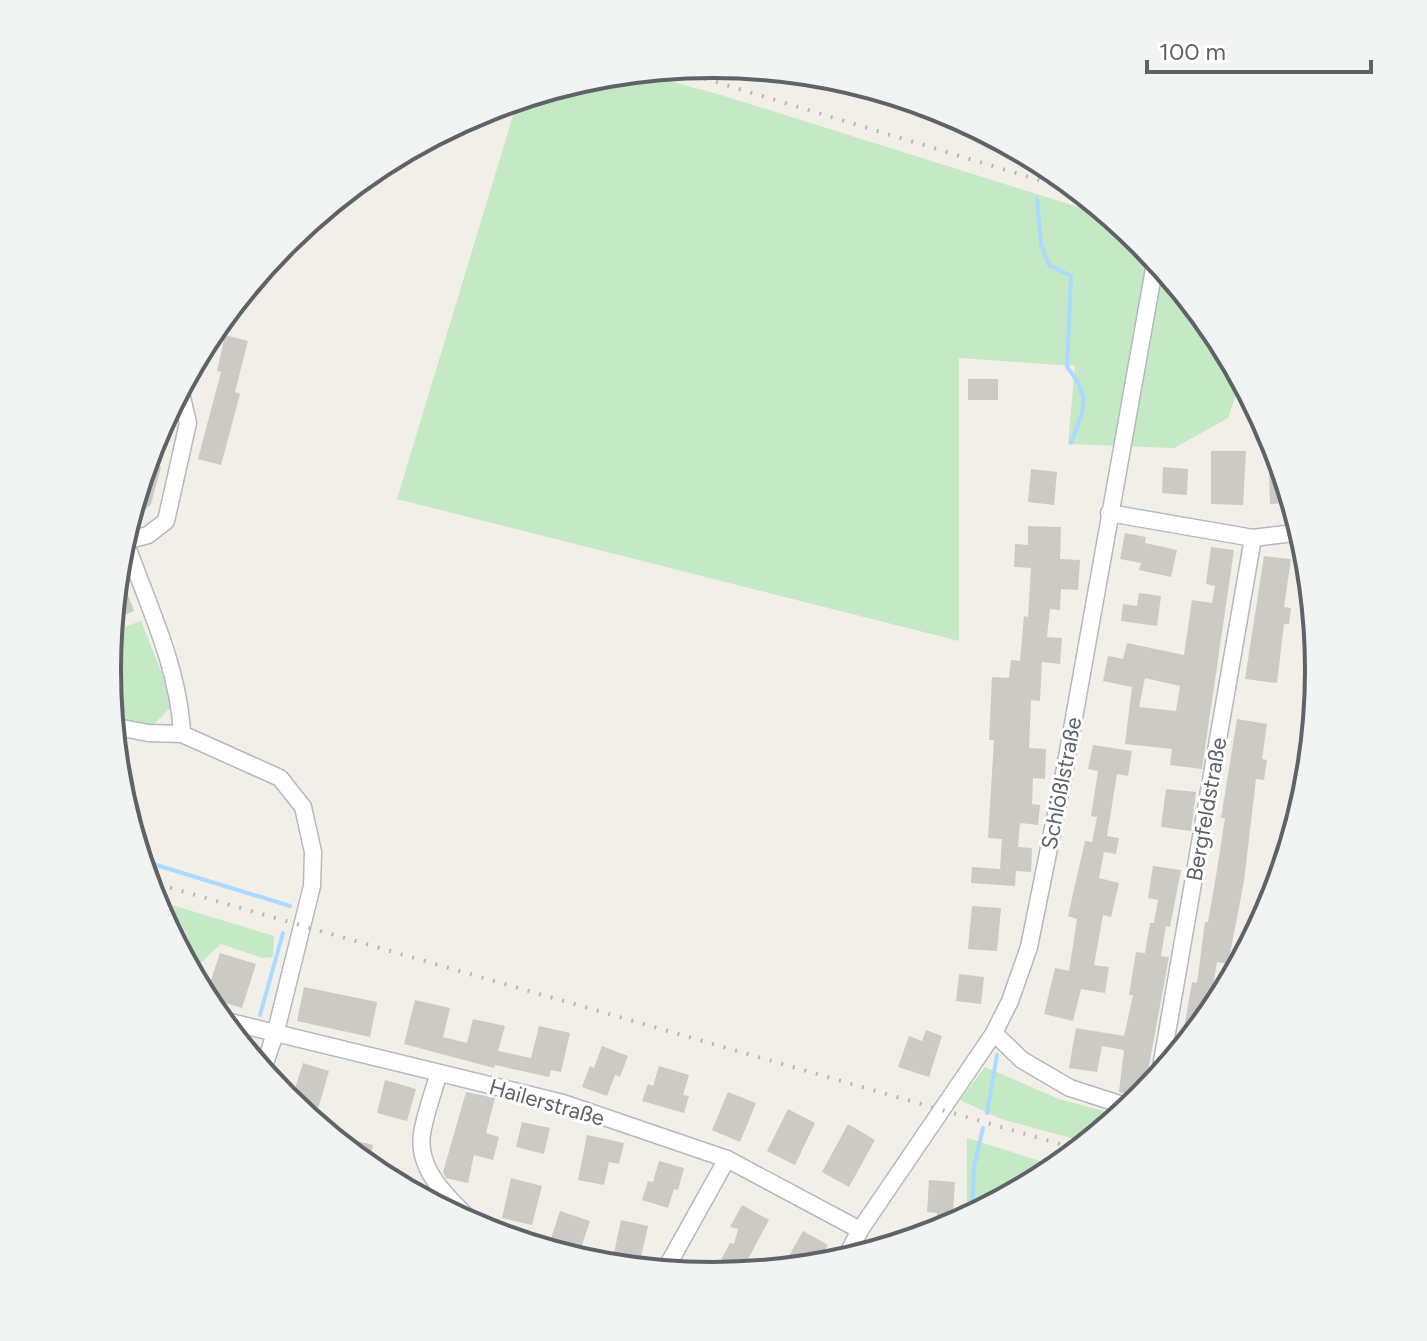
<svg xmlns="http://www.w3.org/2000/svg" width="1427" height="1341" font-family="Figtree,sans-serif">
	<rect width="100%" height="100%" fill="#f1efe8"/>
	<g fill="#c5e8c5">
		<path d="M785,71C854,78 923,98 984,131Z"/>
		<polygon points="636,72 721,95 1113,218 1143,242 1218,334 1242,379 1228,418 1174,448 1068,444 1075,366 959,358 959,641 397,499 518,99 596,76"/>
		<polygon points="141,621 174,704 152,726 112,719 107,670 111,632"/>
		<polygon points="152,899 274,936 273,957 263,958 221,944 196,967 187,935 176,916 158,911"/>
		<polygon points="985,1067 1059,1099 1122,1116 1089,1143 1001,1119 960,1100"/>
		<polygon points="967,1138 1059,1167 1050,1175 967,1219"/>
	</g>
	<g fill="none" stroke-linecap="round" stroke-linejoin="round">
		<g stroke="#aadaff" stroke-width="4">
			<path d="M1037,199L1041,244L1049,265L1071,276L1067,367C1092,398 1084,408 1071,443"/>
			<polyline points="140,860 290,906"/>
			<polyline points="260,1015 283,933"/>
			<polyline points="987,1113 997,1055"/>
			<polyline points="972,1217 974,1166 983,1128"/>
		</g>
	</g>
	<g fill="#cccac5" fill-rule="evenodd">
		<polygon points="225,335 248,341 235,392 240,394 221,465 198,459 221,372 217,371"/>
		<rect x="968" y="379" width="30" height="21"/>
		<polygon points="1211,451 1246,451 1243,505 1211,504"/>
		<polygon points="146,463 161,467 151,504 129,527 127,526"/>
		<polygon points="1163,467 1188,469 1187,495 1162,493"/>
		<polygon points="1031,469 1057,472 1054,505 1028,502"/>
		<polygon points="1283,470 1288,486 1289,503 1270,504 1269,471"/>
		<polygon points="1028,526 1061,527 1060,559 1080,560 1078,590 1061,589 1060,610 1050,609 1047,637 1062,638 1060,664 1042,662 1040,701 1031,700 1029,748 1046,749 1045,779 1033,778 1032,804 1040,805 1038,825 1020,823 1018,847 1032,848 1031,872 1016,871 1015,886 971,883 972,867 1000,869 1002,839 988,838 994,740 989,740 992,677 1009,678 1011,660 1020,661 1024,616 1028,617 1031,568 1014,567 1015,544 1028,545"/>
		<polygon points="1125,533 1146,537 1145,543 1177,550 1171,577 1139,570 1141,563 1120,559"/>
		<path d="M1211,547L1234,550L1202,769L1170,765L1172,749L1125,744L1132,687L1103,681L1108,656L1123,659L1127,643L1184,655L1192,600L1212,603L1215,586L1206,584ZM1145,678L1180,686L1176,711L1139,707Z"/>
		<polygon points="1264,556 1291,559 1284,607 1291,608 1289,624 1284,624 1277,683 1245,679"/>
		<polygon points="1139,593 1161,596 1157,626 1121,621 1123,604 1137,606"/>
		<polygon points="128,595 134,611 120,617 118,613 112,616 114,601"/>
		<polygon points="1237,719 1267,724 1262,759 1267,760 1264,780 1256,779 1244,881 1228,964 1217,962 1213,986 1221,987 1217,1008 1194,1036 1183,1034 1192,982 1197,983 1205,922 1208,922 1216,876 1225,818 1221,818"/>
		<polygon points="1093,745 1132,751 1128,776 1117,774 1107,836 1119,838 1116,854 1104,852 1099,878 1119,883 1111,917 1103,915 1094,965 1109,967 1105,993 1081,989 1073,1021 1044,1014 1055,968 1069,971 1077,919 1068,916 1085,841 1092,842 1097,817 1091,816 1098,771 1088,769"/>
		<polygon points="1166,789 1196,792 1191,831 1161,827"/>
		<polygon points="1153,866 1181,870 1170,927 1166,926 1161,956 1169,957 1143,1098 1119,1092 1124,1050 1102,1046 1097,1072 1069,1068 1076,1028 1124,1036 1133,995 1129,995 1136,952 1145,953 1150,923 1154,923 1158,900 1148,898"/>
		<polygon points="972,906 1001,908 997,951 968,949"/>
		<polygon points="220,953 256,964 242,1008 203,996 193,977 210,983"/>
		<polygon points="959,974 984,977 981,1004 956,1001"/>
		<polygon points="304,987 377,1002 370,1037 297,1021"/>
		<polygon points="415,1000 450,1008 443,1037 467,1043 473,1019 505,1026 498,1051 531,1058 539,1026 570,1033 561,1072 551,1070 549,1077 495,1065 494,1068 404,1044"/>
		<polygon points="926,1030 942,1036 929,1077 898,1067 909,1036 922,1041"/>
		<polygon points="602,1046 628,1056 620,1077 615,1075 607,1096 582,1087 590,1066 594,1068"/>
		<polygon points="303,1063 329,1071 315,1119 304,1116 290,1104"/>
		<polygon points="659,1066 689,1075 683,1095 689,1096 684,1113 642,1101 648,1084 653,1086"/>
		<polygon points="385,1080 416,1089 407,1121 377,1113"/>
		<polygon points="466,1092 495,1098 486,1133 499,1137 493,1160 474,1155 468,1183 446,1178 443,1172"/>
		<polygon points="728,1092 756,1103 740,1142 712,1130"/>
		<polygon points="788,1109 815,1123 795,1165 767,1151"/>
		<polygon points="522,1122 550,1128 544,1154 516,1147"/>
		<polygon points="848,1124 875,1140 849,1187 822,1172"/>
		<polygon points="325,1133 373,1145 368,1168 356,1158"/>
		<polygon points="587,1135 624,1143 619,1164 609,1162 604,1185 578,1180"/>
		<polygon points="659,1161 684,1168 678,1190 674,1189 668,1208 642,1200 648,1181 653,1182"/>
		<polygon points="511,1178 542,1186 532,1225 502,1218"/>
		<polygon points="929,1180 955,1182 952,1227 936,1234 937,1213 927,1212"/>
		<polygon points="742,1205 769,1220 740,1274 712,1277 730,1243 734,1244 738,1229 730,1227"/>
		<polygon points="560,1211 590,1221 577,1260 547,1251"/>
		<polygon points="621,1220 648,1226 638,1270 611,1267"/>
		<polygon points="803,1231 828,1245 815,1267 781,1270"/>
	</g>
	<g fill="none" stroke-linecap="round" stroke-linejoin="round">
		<defs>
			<g id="minor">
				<polyline points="1109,513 1253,538 1302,532"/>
				<path d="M123,536C146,600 179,667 182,734"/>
				<polyline points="122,542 148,535 166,521 188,423 180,389"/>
				<polyline points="112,726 148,733 182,734 280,778 303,807 313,852 312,886 276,1031 262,1072"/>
				<polyline points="218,1019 563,1103 727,1159 860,1230"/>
				<polyline points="994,1033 1022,1060 1070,1088 1132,1108"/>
				<path d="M439,1073C433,1093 425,1114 422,1134C416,1174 456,1205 482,1231"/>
				<polyline points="1159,1079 1253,538"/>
				<polyline points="844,1261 860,1230 994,1033 1010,1001 1029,947 1064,774 1156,258"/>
				<polyline points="664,1272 727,1159"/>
			</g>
		</defs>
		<use href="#minor" stroke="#b5b8bc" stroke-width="19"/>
		<use href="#minor" stroke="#fff" stroke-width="16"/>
		<g stroke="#b6b7b8" stroke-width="4" stroke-dasharray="2 10" stroke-linecap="butt">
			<polyline points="670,68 1085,194"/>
			<polyline points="147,881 1081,1150"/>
		</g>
	</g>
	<g text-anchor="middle" stroke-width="6" stroke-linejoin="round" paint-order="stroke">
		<g font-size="22" fill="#5f6368" stroke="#fff">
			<text transform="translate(1061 783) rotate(-79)" y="8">Schlößlstraße</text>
			<text transform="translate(1206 809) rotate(-80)" y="8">Bergfeldstraße</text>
			<text transform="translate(547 1102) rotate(16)" y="8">Hailerstraße</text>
		</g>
	</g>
	<path d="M0 0H1427V1341H0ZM121 670a592 592 0 1 1 1184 0a592 592 0 1 1-1184 0Z" fill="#f2f3f3" fill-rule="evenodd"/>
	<path fill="none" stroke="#5f6368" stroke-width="4" d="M121 670a592 592 0 1 1 1184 0a592 592 0 1 1-1184 0Z"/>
	<path d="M1147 60v12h224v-12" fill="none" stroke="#5f6368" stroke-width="4"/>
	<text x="1159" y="60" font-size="24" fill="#5f6368" stroke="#ffffff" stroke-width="6" paint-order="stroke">100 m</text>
</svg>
